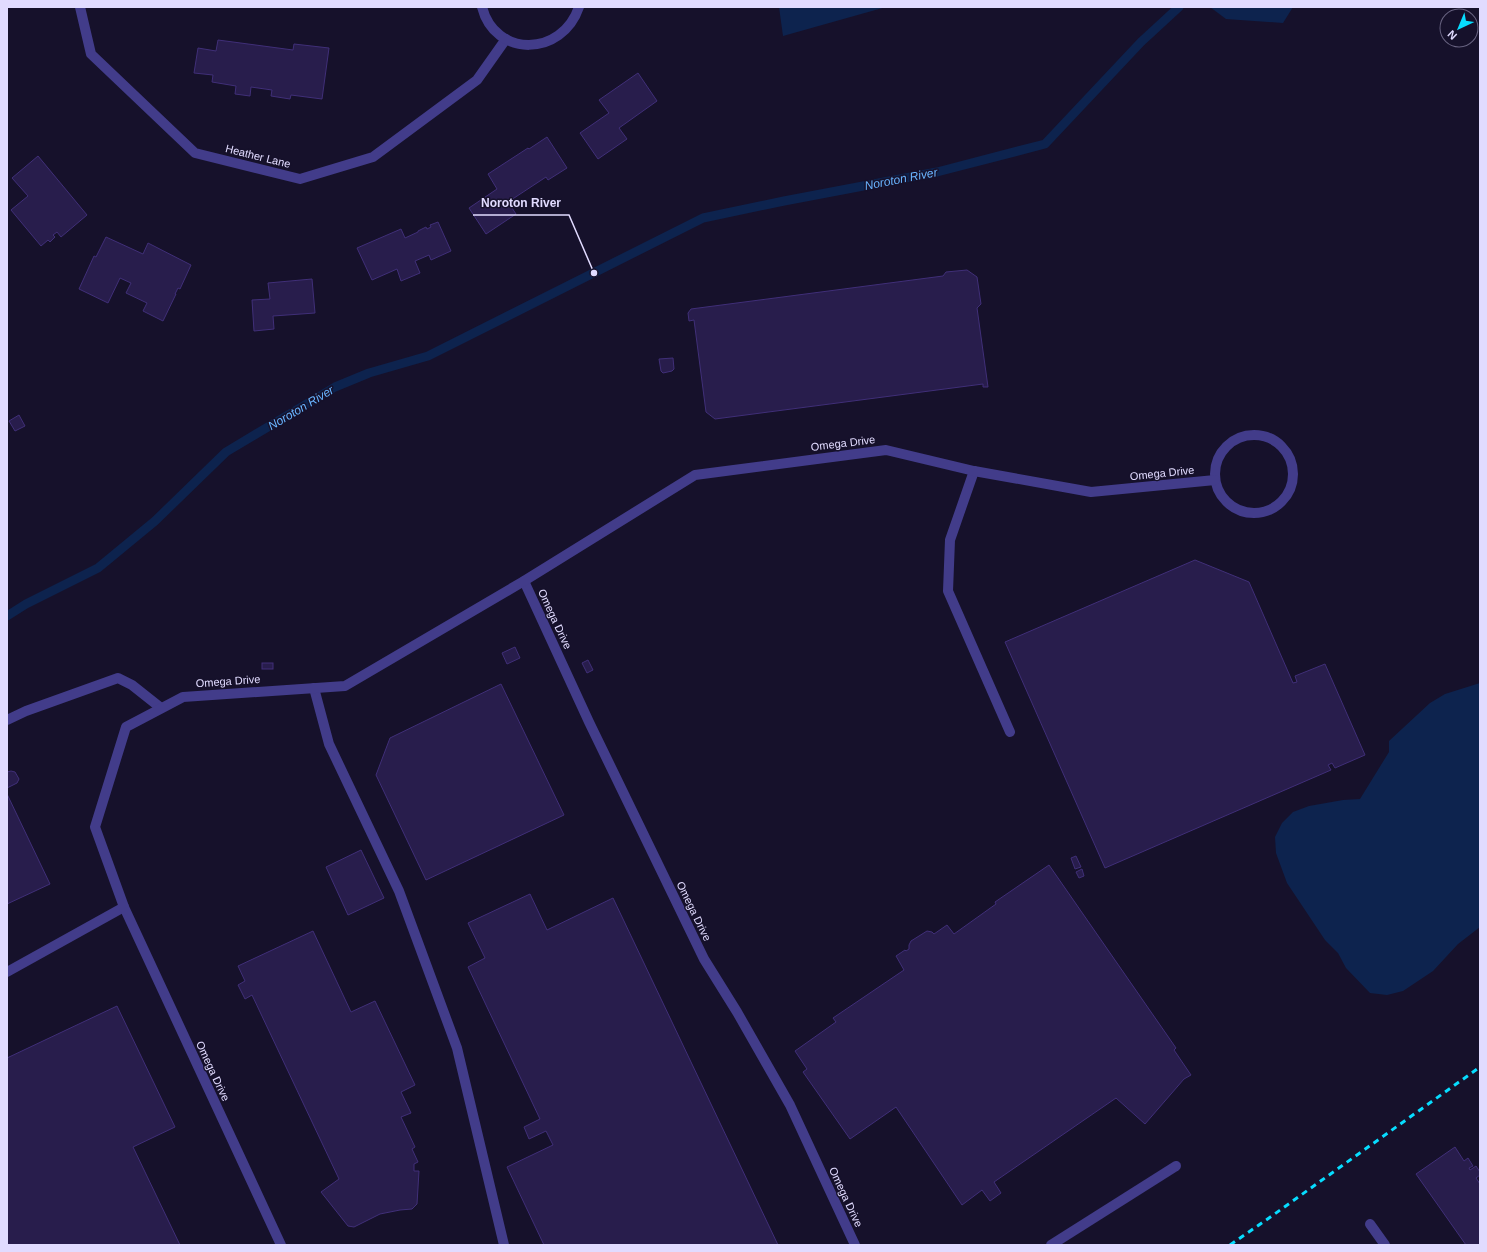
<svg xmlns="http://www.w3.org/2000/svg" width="1487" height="1252" font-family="Helvetica,sans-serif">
	<rect width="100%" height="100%" fill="#16112b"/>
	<g fill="#0d234e">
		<polygon points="779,7 886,7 783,36"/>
		<polygon points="1210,7 1293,7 1283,23 1226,19"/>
		<polygon points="1480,683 1480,927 1458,944 1433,971 1403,991 1387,995 1370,993 1346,968 1338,953 1325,940 1287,883 1276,853 1275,837 1282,823 1293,812 1309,806 1343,800 1360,799 1389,752 1389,741 1430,703 1445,694"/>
	</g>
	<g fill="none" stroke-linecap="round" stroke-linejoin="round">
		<polyline stroke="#0d234e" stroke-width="9" points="7,616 26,604 98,568 155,521 226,452 335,387 369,373 428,356 703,218 784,201 937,172 1045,144 1141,42 1179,7"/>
	</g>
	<g fill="#281d4c" stroke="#402f78">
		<polygon points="218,40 293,50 294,44 329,48 322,99 291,95 290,99 271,96 272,90 251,87 250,96 235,94 236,86 212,82 213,75 194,73 198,48 216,51"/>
		<polygon points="638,73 657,101 619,128 627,139 598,159 580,133 609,113 599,100"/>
		<polygon points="547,137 567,168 548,180 546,177 508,202 516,214 486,234 469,208 497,189 488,174 528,148 529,149"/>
		<polygon points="38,156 87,215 61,237 57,232 53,235 55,237 50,242 48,240 41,246 11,210 28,196 12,178"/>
		<polygon points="438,222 451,251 431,260 429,255 415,261 420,273 401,281 397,269 372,280 357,248 401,229 405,238 418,232 418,231 426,227 427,229 431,227 430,225"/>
		<polygon points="106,237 143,254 148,243 191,265 180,289 178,288 175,294 176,294 163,321 143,311 147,303 126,293 131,283 120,278 108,303 79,289 94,256 96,257"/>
		<polygon points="967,270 977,277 981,304 977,308 988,387 983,387 983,384 715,419 706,412 694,320 689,321 688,313 691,309 943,276 946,272"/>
		<polygon points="312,279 315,313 273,316 274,329 254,331 252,300 270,299 268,283"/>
		<polygon points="673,358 674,369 672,371 663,373 661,371 659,359"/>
		<polygon points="19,415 25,426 15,431 9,421"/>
		<polygon points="1195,560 1249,582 1293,683 1297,682 1295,676 1325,664 1365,755 1335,768 1332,763 1328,765 1331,770 1105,868 1005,642"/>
		<polygon points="515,647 520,658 507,664 502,653"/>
		<polygon points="588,660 593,670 587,673 582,663"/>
		<rect x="262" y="663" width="11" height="6"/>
		<polygon points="501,684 564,815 426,880 376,775 390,738"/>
		<polygon points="11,771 15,772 19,779 17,783 7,788 7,772"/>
		<polygon points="7,794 50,884 7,904"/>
		<polygon points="361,850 384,898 348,915 326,867"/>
		<polygon points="1076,856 1081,867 1075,869 1071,858"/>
		<polygon points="1049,865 1176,1048 1174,1050 1191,1075 1184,1079 1145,1124 1116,1098 994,1182 1001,1193 990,1201 982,1190 962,1205 896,1107 850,1139 803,1072 807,1069 795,1051 836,1022 833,1018 904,970 896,956 905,950 906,951 909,949 909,945 911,941 927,931 932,932 934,934 947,925 954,934 996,904 995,902"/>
		<polygon points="1082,869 1084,876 1079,878 1076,872"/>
		<polygon points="530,894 547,930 613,898 778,1245 544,1245 507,1167 553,1145 546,1131 529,1139 524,1127 540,1119 468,967 485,958 468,923"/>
		<polygon points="313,931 351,1012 375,1001 415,1085 401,1092 411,1113 401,1117 415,1147 412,1149 418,1162 414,1164 414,1171 419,1171 417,1204 412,1209 400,1210 380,1214 354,1227 348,1226 321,1192 339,1179 252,995 245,999 238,985 245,981 238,966"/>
		<polygon points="117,1006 175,1127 133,1147 180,1245 7,1245 7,1058"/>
		<polygon points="1455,1147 1464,1161 1468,1158 1473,1166 1469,1168 1470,1170 1476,1166 1480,1172 1480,1175 1476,1178 1480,1184 1480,1245 1466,1245 1416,1174"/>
	</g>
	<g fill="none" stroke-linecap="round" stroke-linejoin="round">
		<g stroke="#423c8a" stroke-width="10">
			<polyline points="80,7 91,54 195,153 300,179 373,157 477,80 506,39"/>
			<path d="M482,7C495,58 562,57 579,7"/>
			<circle cx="1254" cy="474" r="39"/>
			<polyline points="974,471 950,540 948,591 1010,732"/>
			<polyline points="524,581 589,722 704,959 737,1012 790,1105 855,1245"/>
			<polyline points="314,688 329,744 399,891 457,1048 504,1245"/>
			<polyline points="7,720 26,711 118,678 132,685 161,708"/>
			<polyline points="7,972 124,907"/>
			<polyline points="1370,1224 1385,1245"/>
			<polyline points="281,1245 124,907 95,827 126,727 183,697 345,686 524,581 695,475 886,450 974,471 1091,492 1215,480"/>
			<polyline points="1051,1245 1176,1166"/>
		</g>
		<polyline stroke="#07ddff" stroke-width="3" stroke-dasharray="6 5" stroke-linecap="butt" points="1230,1245 1269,1218 1480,1067"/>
	</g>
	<g text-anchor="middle" stroke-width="3" stroke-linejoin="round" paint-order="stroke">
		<g font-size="11" fill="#e1dbff" stroke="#16112b">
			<text transform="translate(258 156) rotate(14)" y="4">Heather Lane</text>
			<text transform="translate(843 443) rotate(-7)" y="4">Omega Drive</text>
			<text transform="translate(1162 473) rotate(-6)" y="4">Omega Drive</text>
			<text transform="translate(555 619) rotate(65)" y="4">Omega Drive</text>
			<text transform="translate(228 681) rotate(-4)" y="4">Omega Drive</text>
			<text transform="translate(694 911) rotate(64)" y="4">Omega Drive</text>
			<text transform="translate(213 1071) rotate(65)" y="4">Omega Drive</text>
			<text transform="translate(846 1197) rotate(65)" y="4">Omega Drive</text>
		</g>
		<g font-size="12" font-style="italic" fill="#69b4ff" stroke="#16112b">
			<text transform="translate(901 179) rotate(-11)" y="4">Noroton River</text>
			<text transform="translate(301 408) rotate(-31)" y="4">Noroton River</text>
		</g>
	</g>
	<path fill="none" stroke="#e1dbff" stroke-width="1.5" d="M594 273L569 215H473"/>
	<circle fill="#e1dbff" stroke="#16112b" stroke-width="1.5" cx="594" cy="273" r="4"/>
	<g font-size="12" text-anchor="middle" font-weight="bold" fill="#e1dbff" stroke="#16112b" stroke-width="3" stroke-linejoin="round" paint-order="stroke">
		<text x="521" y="207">Noroton River</text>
	</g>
	<rect width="1487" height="1252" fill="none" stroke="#e1dbff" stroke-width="16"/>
	<g transform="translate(1459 28) rotate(224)"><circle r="19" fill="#16112b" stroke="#676280"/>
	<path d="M0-3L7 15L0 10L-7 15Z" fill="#07ddff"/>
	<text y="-6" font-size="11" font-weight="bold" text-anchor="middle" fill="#e1dbff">N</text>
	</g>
</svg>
